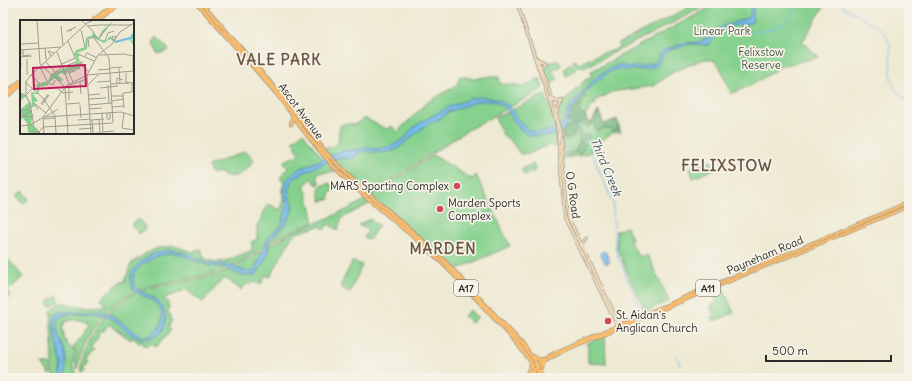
<svg xmlns="http://www.w3.org/2000/svg" width="912" height="381" font-family="Delius,sans-serif">
	<rect width="100%" height="100%" fill="#f7f3e8"/>
	<filter id="ink" filterUnits="userSpaceOnUse"><feTurbulence type="fractalNoise" baseFrequency=".025" numOctaves="2"/><feDisplacementMap in="SourceGraphic" scale="8" xChannelSelector="R" yChannelSelector="G"/><feConvolveMatrix kernelMatrix="1 2 1 2 8 2 1 2 1" color-interpolation-filters="sRGB"/></filter>
	<filter id="wash" filterUnits="userSpaceOnUse"><feTurbulence type="fractalNoise" baseFrequency=".012" numOctaves="4" result="noise"/><feDisplacementMap in="SourceGraphic" scale="16" xChannelSelector="R" yChannelSelector="G"/><feGaussianBlur stdDeviation="0.9" result="paint"/><feColorMatrix in="noise" values="0 0 0 0 0 0 0 0 0 0 0 0 0 0 0 0 0 1.4 0 .05"/><feComposite in="paint" operator="in"/></filter>
	<g filter="url(#wash)">
		<rect width="100%" height="100%" fill="#eee9d2"/>
		<g fill="#86d18e" stroke="#587e5c">
			<polygon points="697,3 711,3 584,68 578,67 573,61 574,60 579,64 602,53 612,51 619,48 618,44"/>
			<path d="M718,3H826L802,42L819,57L781,66L754,84L731,94L720,67L713,60L706,59L701,60L673,72L653,86L611,92L605,96L596,100L595,105L593,104L585,116L587,118L586,120L591,123L598,111L604,124L617,119L621,132C606,130 600,147 589,153C582,156 573,157 566,158L564,161L563,146L558,110C561,101 572,97 576,88L578,89L584,81L592,76L590,72Z"/>
			<polygon points="157,37 169,50 158,54 153,43"/>
			<polygon points="558,60 561,66 552,70 558,79 549,85 544,71 544,67 549,63"/>
			<polygon points="571,63 576,67 576,70 566,76 564,69"/>
			<path d="M460,76L475,79L484,77H499V83H501L502,84L519,85L521,88L540,78L543,89L464,132L371,194L351,177L323,148C343,147 337,140 340,126L343,124H356L364,118L386,129H388L392,126L397,132L428,102L457,85Z"/>
			<polygon points="545,94 555,124 557,147 548,145 531,153 520,154 512,142 503,135 495,118"/>
			<path d="M303,133L320,155L336,172H322L316,175L320,184L317,185L311,178L303,188L306,189L314,222C298,229 283,235 269,243C256,252 242,262 227,268C205,278 182,279 159,284C114,293 87,324 77,369L75,361L77,352L73,348L83,335L89,324C82,319 71,318 64,323C61,328 64,340 68,345C70,347 73,349 75,352C74,356 73,361 73,365C74,370 77,372 76,378H54L50,310L58,304L62,303L85,307L105,306L106,305L101,298L122,281L124,283L131,264L143,255L157,248L174,246L193,252L201,249L204,258C221,268 238,255 252,250V241L257,240V225L263,216L262,213L269,204L280,210L284,201L282,191L284,182L280,178L288,168L284,163V161L300,154L295,146L297,145L293,141Z"/>
			<path d="M246,151L248,155L250,154L254,160C247,172 232,183 219,172L211,174L208,166Z"/>
			<polygon points="433,155 470,178 472,179 476,175 510,246 458,269 455,272 439,255 371,196"/>
			<polygon points="711,161 714,169 693,178 690,168 700,163 701,164"/>
			<polygon points="533,164 535,169 534,171 525,175 523,174 521,169"/>
			<polygon points="328,183 335,187 329,195 330,199 327,200 326,199 324,199 324,201 321,201 319,188 322,185 327,185"/>
			<polygon points="23,191 29,199 23,204 16,196"/>
			<path d="M366,199L369,204L342,218L338,230L328,224L325,229L319,226L295,234L291,238L270,277L266,275L261,284L254,282L251,285L247,283L241,290L227,279H223L203,302L185,289L182,292L181,291C176,296 168,295 164,299L169,303L167,305L169,306L168,313L171,315L169,318L172,320L168,328L171,330L156,347L151,343L147,347L141,342L139,343L133,338L131,340L109,324L103,332L101,331L98,335L99,336L91,347L94,350L86,360L88,362L83,369L85,370L82,373L80,370C89,329 111,297 154,287C178,281 202,281 226,271C249,261 269,244 292,233C317,221 342,215 366,199Z"/>
			<polygon points="138,219 146,228 139,234 131,225"/>
			<polygon points="370,219 379,226 376,229 369,240 364,238 368,230 358,225"/>
			<polygon points="627,227 632,239 629,240 639,256 648,256 669,301 646,311 634,289 617,248 616,231"/>
			<polygon points="3,253 23,277 8,291 11,296 3,303"/>
			<polygon points="352,262 355,262 362,265 350,292 340,287"/>
			<polygon points="722,286 734,313 714,321 710,317 714,316 710,306 717,303 712,291"/>
			<polygon points="56,295 59,301 50,306 48,303 50,299"/>
			<polygon points="470,310 477,318 471,323 464,316"/>
			<polygon points="605,335 606,364 588,363 588,343"/>
			<polygon points="42,364 51,364 52,373 50,374"/>
		</g>
		<g fill="#6cb379" stroke="#4c6f52">
			<polygon points="584,94 586,98 582,102 582,105 579,107 581,114 585,114 585,116 586,120 591,123 599,112 604,124 615,120 618,125 619,130 617,129 612,132 611,129 612,128 608,128 607,129 604,127 602,128 602,131 599,128 599,130 595,130 594,122 588,127 579,123 575,126 568,122 571,111"/>
			<polygon points="571,125 574,127 577,127 583,135 588,134 589,135 588,139 584,139 583,143 586,145 583,146 584,149 579,155 576,153 572,154 571,156 565,156 565,153 576,151 576,149 580,143 579,141 580,138 578,137 577,130 575,132 574,136 573,137 570,135 571,137 568,140 566,138 563,139 562,133 565,130 565,126 569,127"/>
		</g>
		<g fill="#75bced" stroke="#50748c">
			<path d="M750,3H754L752,22C746,25 739,24 733,26C721,31 717,36 708,45L690,44L670,50L663,55L658,65L648,69L628,70L616,69L609,72L595,83L583,94L571,111L565,127L561,132L554,135L537,136L528,135L519,128L505,107L501,105L494,101H478L448,112L439,119L426,125L396,150C384,154 372,152 360,151L355,157L348,159L339,158L333,159L303,173L292,180L288,190L292,205V211L285,225L270,239L267,255L257,274L253,276L241,275L223,267L209,266L176,253H172L157,256L141,265L134,274L133,283C139,295 158,295 163,308C166,316 167,324 162,331C151,344 134,338 124,329C121,327 119,324 117,322C112,319 106,316 100,314C95,312 66,314 61,316L58,318C53,331 62,341 65,352C67,360 66,371 64,378H60L62,365L55,338L53,322L54,315L56,314L62,312H77L91,311H101L111,315L142,337C157,337 168,321 159,307C153,298 140,297 133,288C129,283 130,275 133,271C141,257 163,247 178,251C189,253 198,260 209,263C216,264 224,264 230,266C238,268 245,273 254,271L269,236L281,226L287,207L284,191L285,185L287,180L297,170L341,151L367,148L376,149L392,146L405,138L413,128L423,121L451,106L472,98L484,97L499,100L509,106L518,120L528,130L536,132L549,131L561,125L564,121L571,104L597,77L610,68L618,65L630,67L644,66L655,63L657,61L659,56L664,50L684,43L700,42L710,37L715,31L719,28L747,18L749,17L751,10Z"/>
			<polygon points="605,251 610,262 606,264 600,253"/>
		</g>
		<g fill="none" stroke-linecap="round" stroke-linejoin="round">
			<g stroke="#75bced" stroke-width="1">
				<path d="M837,3C846,9 879,26 884,32C896,48 886,70 894,87C897,93 904,98 909,102"/>
				<path d="M736,25C741,27 746,31 751,32C754,32 758,31 761,31C778,29 792,19 800,3"/>
				<polyline points="567,123 579,129 583,132 613,203 614,227"/>
				<polyline points="614,230 616,251 636,300 644,312"/>
				<polyline points="677,355 680,365"/>
			</g>
		</g>
	</g>
	<g filter="url(#ink)">
		<g fill="none" stroke-linecap="round" stroke-linejoin="round">
			<defs>
				<g id="secondary">
					<polyline points="517,3 557,124 565,218 618,327"/>
					<polyline points="537,58 552,99 559,124 568,217 620,326"/>
					<polyline points="538,60 544,62"/>
					<polyline points="541,68 545,63"/>
					<polyline points="552,99 558,102 562,101"/>
					<polyline points="556,113 562,101"/>
					<polyline points="581,245 587,238"/>
				</g>
				<g id="primary">
					<polyline points="535,365 556,352 909,202"/>
					<polyline points="522,378 529,371"/>
					<polyline points="525,378 544,362 563,351 909,206"/>
				</g>
				<g id="trunk">
					<polyline points="197,3 276,93 307,135 332,165 357,189 430,251 459,280 516,342 531,362 536,378"/>
					<polyline points="202,3 286,101 327,154 355,182 439,255 522,344 535,361 540,378"/>
					<polyline points="93,21 115,3"/>
					<polyline points="97,21 119,3"/>
					<polyline points="3,96 21,81"/>
					<polyline points="3,99 21,85"/>
					<polyline points="291,124 293,116"/>
					<polyline points="533,356 539,360 544,359"/>
					<polyline points="528,372 531,366 531,362"/>
					<polyline points="529,374 533,374 535,376"/>
					<polyline points="540,374 544,362"/>
				</g>
			</defs>
			<use href="#secondary" stroke="#8c8a7e" stroke-width="3.5"/>
			<use href="#primary" stroke="#8c8a7e" stroke-width="4"/>
			<use href="#trunk" stroke="#8c8a7e" stroke-width="4.5"/>
			<use href="#secondary" stroke="#fde5c5" stroke-width="2"/>
			<use href="#primary" stroke="#fbbd6e" stroke-width="2.5"/>
			<use href="#trunk" stroke="#fbbd6e" stroke-width="3"/>
		</g>
	</g>
	<g fill="#d1495b" stroke="#f7f3e8" stroke-width="1.5">
		<circle cx="457" cy="186" r="4"/>
		<circle cx="440" cy="209" r="4"/>
		<circle cx="608" cy="321" r="4"/>
	</g>
	<g text-anchor="middle" stroke-width="3.5" stroke-linejoin="round" paint-order="stroke">
		<g fill="#f7f3e8" stroke="#686764" stroke-width="1">
			<rect x="454" y="280" width="24" height="16" rx="3"/>
			<rect x="696" y="280" width="24" height="16" rx="3"/>
		</g>
		<g font-size="10" font-weight="bold" fill="#2b2b2b">
			<text x="466" y="292">A17</text>
			<text x="708" y="292">A11</text>
		</g>
		<g font-size="11" fill="#425444" stroke="#f7f3e8">
			<text x="722" y="35">Linear Park</text>
			<text x="761" y="56">Felixstow<tspan x="761" dy="13">Reserve</tspan></text>
		</g>
		<g font-size="11" fill="#2b2b2b" stroke="#f7f3e8">
			<text transform="translate(301 111) rotate(53)" y="4">Ascot Avenue</text>
			<text transform="translate(573 195) rotate(82)" y="4">O G Road</text>
			<text transform="translate(765 255) rotate(-23)" y="4">Payneham Road</text>
		</g>
		<g font-size="11" fill="#2b2b2b" stroke="#f7f3e8" text-anchor="start">
			<text x="449" y="190" text-anchor="end">MARS Sporting Complex</text>
			<text x="448" y="207">Marden Sports<tspan x="448" dy="13">Complex</tspan></text>
			<text x="616" y="319">St. Aidan's<tspan x="616" dy="13">Anglican Church</tspan></text>
		</g>
		<g font-size="12" font-style="italic" fill="#415665" stroke="#f7f3e8">
			<text transform="translate(606 167) rotate(67)" y="4">Third Creek</text>
		</g>
		<g font-size="15" font-weight="bold" letter-spacing="1" fill="#6c5747" stroke="#f7f3e8">
			<text x="279" y="65">VALE PARK</text>
			<text x="727" y="171">FELIXSTOW</text>
			<text x="443" y="254">MARDEN</text>
		</g>
	</g>
	<g transform="translate(20 20)">
		<rect width="114" height="114" fill="#eee9d2"/>
		<path d="M94,0L79,19L86,21L90,16L96,21L110,17L114,11L113,19L110,20L114,21V26L109,19L96,23L90,19L84,23L72,17L68,18L67,29L57,33L60,35L58,37L60,41L57,43L62,41L60,48L48,51L46,55L41,53L38,55L43,60L40,62L35,58L23,67L20,66L18,74H13L18,81L14,82L15,86L11,88L12,95L14,94L11,103L21,114L8,112L7,103L3,98L0,100V90L9,82L6,76L0,81V73L7,76L12,86L11,72L17,73V64L28,61L31,54L55,44L57,39L54,34L56,30L65,27L66,18L73,15L74,12L78,19L82,11Z" fill="#86d18e"/>
		<path fill="none" stroke="#75bced" stroke-width="2" d="M95,22L111,18L114,13"/>
		<path fill="none" stroke="#a09d8f" stroke-width="1" d="M17,0L20,44L45,67L48,114M61,0L73,11L74,18L89,38L93,102M80,5H112M41,6L43,25M68,6L80,5M52,10L47,11L56,7M61,10L65,27M75,15L78,19L86,8M96,16V18L93,20L92,17ZM48,21L56,40M85,21L88,13L94,11M1,24L18,23M69,27L68,18H73M25,28L26,40M0,30L41,27M3,30V36L10,35M37,32L49,64M58,34L74,41M79,35L104,34L113,36M31,36L28,31L34,33M65,36L67,33L77,38M0,37L12,36M113,37V51M7,39V55M26,42L35,52M63,42L60,44L69,52M42,44L55,38M1,46L0,33H3M20,47L27,61M43,47L56,42M90,48L102,47M99,48L100,63M78,50L90,49M49,53L60,48M106,53V62L112,63M33,54L41,48L39,45M11,55L20,64M60,61L61,74M5,62L23,78L35,96M53,62L48,51H55M77,62L91,61M91,64L107,63L109,65M97,64V58L103,60M49,65V80M50,65L67,59M68,65L78,55M88,65L89,83M26,66L29,63L33,65L35,60M80,68L98,66M38,69L43,73L53,72M0,73L5,75L10,83L14,107L21,114M103,73L112,72V63H114M7,74L16,65M68,75L80,74M92,76H103V73M103,76L104,88M6,77V62L10,56L67,3L74,0M69,79L86,78M92,81L104,79M21,84L28,74M47,84L60,83M22,85L29,75M60,85L61,98M69,85L92,83M92,87L104,86M69,89L82,88M18,90L14,83L26,93M11,91L2,96L12,97M0,92L3,89L7,91L9,86M82,93L83,112M87,93V99H90V93M104,93L102,108L114,110M35,96L36,114M23,97L46,66L67,55L114,51M23,97L24,114M25,97L38,89M23,99L35,98M79,99L80,113M58,100L70,99M71,100L84,99M72,100L73,114M0,106L10,105L24,97L101,92L114,96M23,107L93,103M59,109L74,108M9,112H19L24,106M82,112L94,111M62,114L82,113M71,114L67,55L78,35L92,24L100,12L114,3"/>
		<path fill="#c2185b" fill-opacity="0.15" stroke="#c2185b" stroke-width="2" d="M65,45L66,66L14,69L13,48Z"/>
		<rect width="114" height="114" fill="none" stroke="#2b2b2b" stroke-width="2"/>
	</g>
	<rect width="912" height="381" fill="none" stroke="#f7f3e8" stroke-width="16"/>
	<path d="M766 355v6h125v-6" fill="none" stroke="#2b2b2b" stroke-width="2"/>
	<text x="772" y="355" font-size="12" fill="#2b2b2b" stroke="#f7f3e8" stroke-width="3" paint-order="stroke">500 m</text>
</svg>
